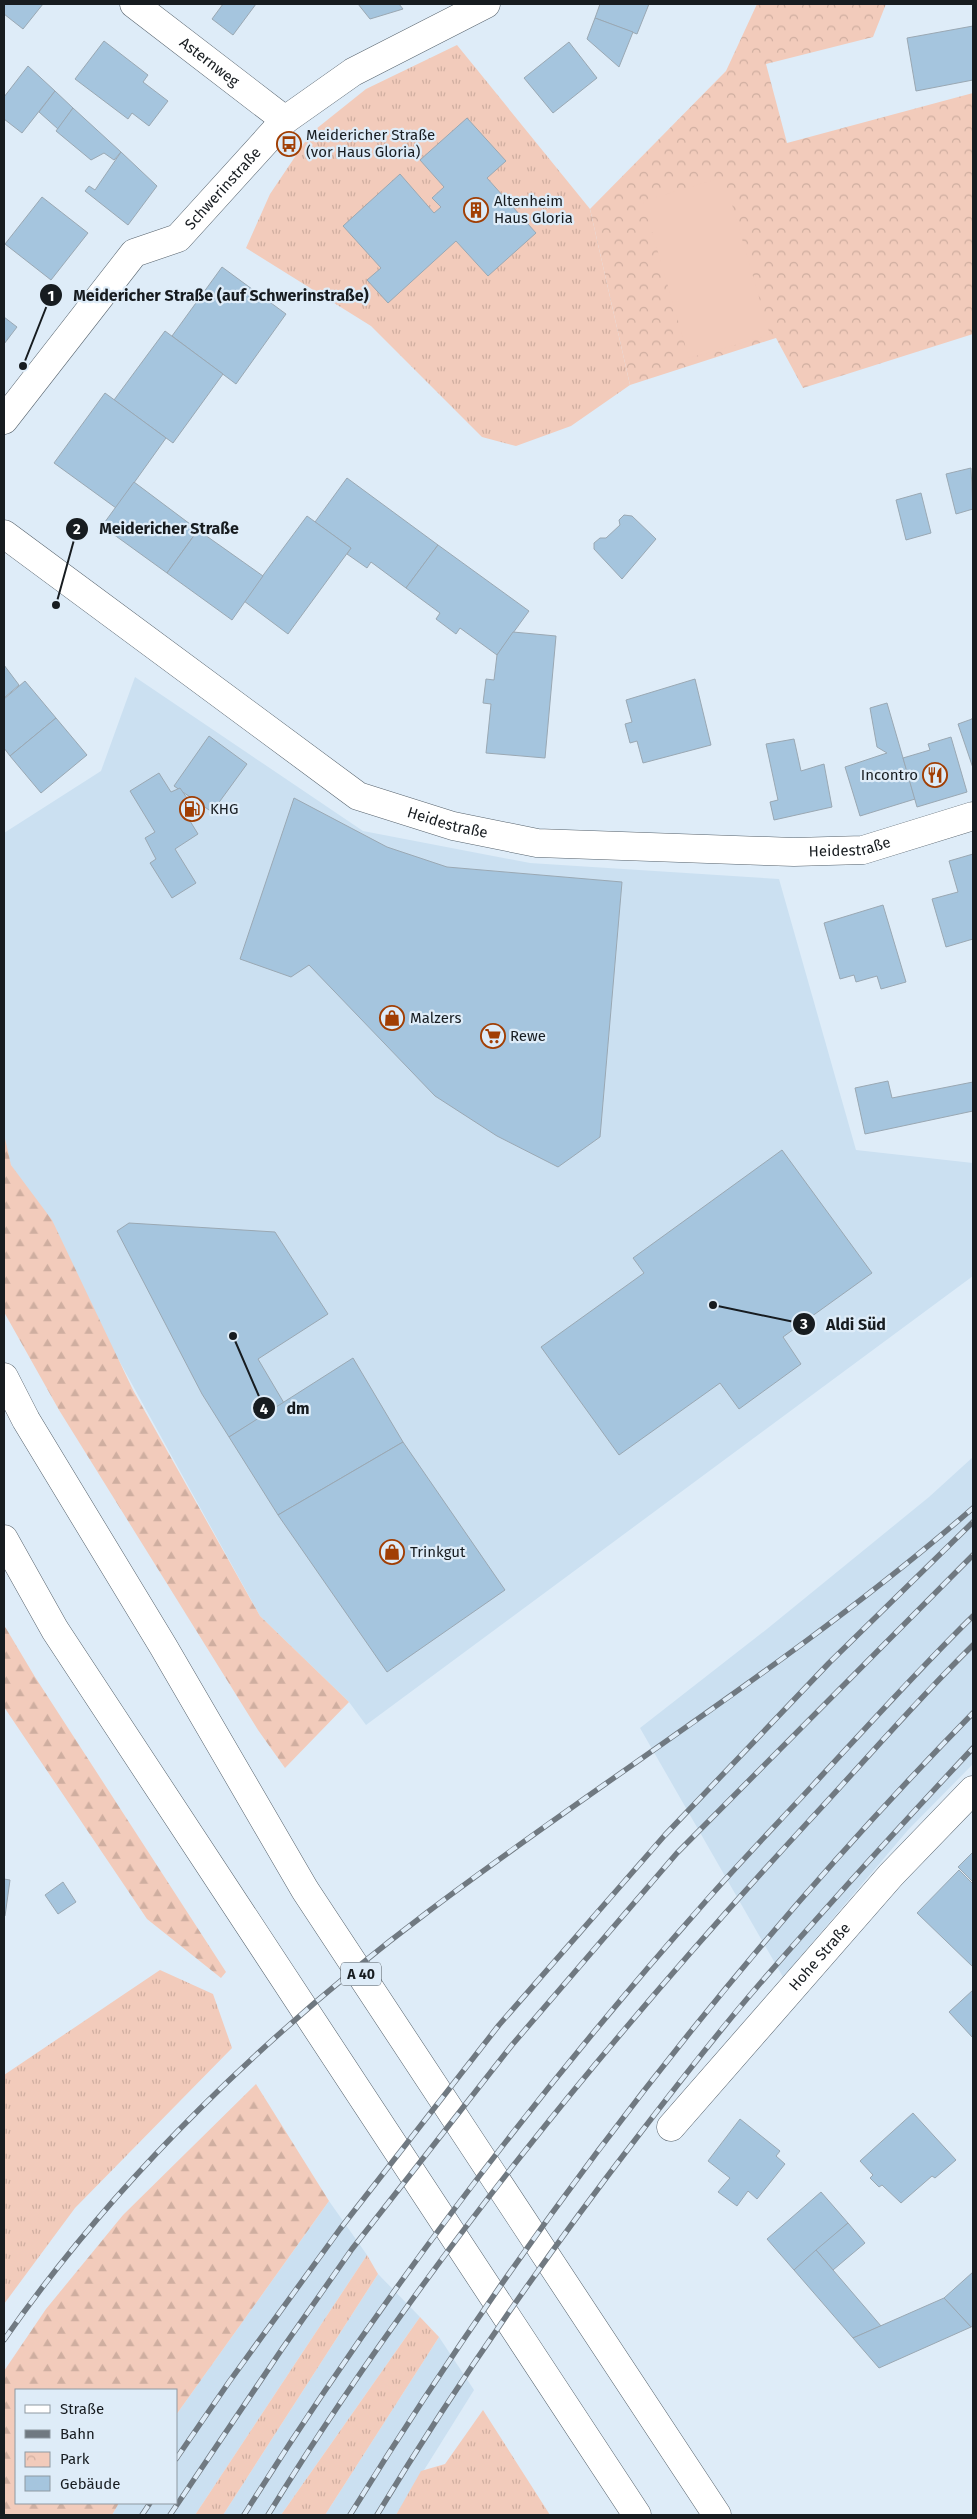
<svg xmlns="http://www.w3.org/2000/svg" width="977" height="2519" font-family="'Fira Sans',sans-serif">
	<defs>
		<pattern id="grass-tufts" width="24" height="20" patternUnits="userSpaceOnUse" patternTransform="scale(1.25)"><rect width="24" height="20" fill="#f2cbbb"/><path d="M3 7l-1-3M5 7V3M7 7l1-3M15 17l-1-3M17 17v-4M19 17l1-3" fill="none" stroke="#cfaea0"/></pattern>
		<pattern id="forest-firs" width="22" height="20" patternUnits="userSpaceOnUse" patternTransform="scale(1.25)"><rect width="22" height="20" fill="#f2cbbb"/><path d="M5 1l3.5 6h-7zM16 11l3.5 6h-7z" fill="#cfaea0"/></pattern>
		<pattern id="park-crowns" width="20" height="18" patternUnits="userSpaceOnUse" patternTransform="scale(1.25)"><rect width="20" height="18" fill="#f2cbbb"/><path d="M2 6a3 3 0 1 1 6 0M12 15a3 3 0 1 1 6 0" fill="none" stroke="#cfaea0"/></pattern>
	</defs>
	<rect width="100%" height="100%" fill="#deecf8"/>
	<g fill="#cbe0f1">
		<polygon points="135,677 363,831 530,863 779,879 856,1150 973,1163 973,1276 366,1725 349,1702 260,1616 11,1165 4,1146 4,833 101,771"/>
		<polygon points="973,1457 973,1764 908,1830 783,1977 640,1728 767,1629 929,1497"/>
		<polygon points="329,2201 367,2255 195,2515 112,2515 119,2503 176,2503 176,2415"/>
		<polygon points="378,2274 420,2317 281,2515 223,2515"/>
		<polygon points="439,2337 474,2390 396,2515 325,2515"/>
	</g>
	<g fill="url(#grass-tufts)">
		<polygon points="457,45 590,209 630,385 571,426 516,446 482,437 371,326 246,248 270,194 311,133 366,89"/>
		<polygon points="160,1970 213,1994 232,2048 75,2208 4,2304 4,2075"/>
		<polygon points="367,2255 378,2274 223,2515 195,2515"/>
		<polygon points="420,2317 439,2337 325,2515 281,2515"/>
		<polygon points="483,2410 550,2515 396,2515 421,2471 445,2464"/>
	</g>
	<g fill="url(#forest-firs)">
		<polygon points="4,1134 11,1165 52,1220 133,1390 260,1616 349,1702 285,1768 258,1730 59,1410 4,1312"/>
		<polygon points="4,1625 35,1677 226,1972 221,1978 147,1919 4,1707"/>
		<polygon points="256,2084 329,2201 176,2415 176,2390 16,2390 16,2503 119,2503 112,2515 4,2515 4,2371 46,2309 123,2215"/>
	</g>
	<polygon fill="url(#park-crowns)" points="757,4 886,4 873,37 766,64 787,143 973,93 973,334 803,388 776,338 630,385 590,209 726,71"/>
	<polygon fill="#f2cbbb" points="724,177 770,335 689,358 643,201"/>
	<g fill="#a5c5de" stroke="#9aa8b3">
		<polygon points="4,4 43,4 23,29 4,14"/>
		<polygon points="223,4 256,4 233,35 212,19"/>
		<polygon points="358,4 399,4 403,9 370,19"/>
		<polygon points="600,4 649,4 637,34 595,18"/>
		<polygon points="595,18 633,32 619,67 587,39"/>
		<polygon points="973,26 973,80 916,91 907,38"/>
		<polygon points="104,41 148,75 143,82 168,101 149,126 132,113 128,119 75,79"/>
		<polygon points="569,42 597,78 553,113 524,78"/>
		<polygon points="28,66 55,91 22,133 4,119 4,97"/>
		<polygon points="55,91 73,108 58,129 39,112"/>
		<polygon points="73,108 121,152 114,160 104,153 91,160 56,131"/>
		<polygon points="467,118 506,161 487,178 536,233 488,276 456,241 388,303 367,280 381,268 343,226 400,174 434,213 441,207 432,198 444,187 420,160"/>
		<polygon points="121,152 157,186 128,225 85,191 89,186 95,190"/>
		<polygon points="42,197 88,233 51,280 5,244"/>
		<polygon points="222,267 286,314 236,384 172,336"/>
		<polygon points="4,317 17,327 4,344"/>
		<polygon points="165,331 223,374 173,443 114,400"/>
		<polygon points="105,393 166,438 116,508 54,463"/>
		<polygon points="971,468 973,509 956,514 946,474"/>
		<polygon points="347,478 438,545 406,588 371,562 367,568 347,554 351,548 315,522"/>
		<polygon points="134,482 198,530 167,573 102,526"/>
		<polygon points="921,493 931,533 906,540 896,500"/>
		<polygon points="624,515 632,516 656,539 622,579 594,549 594,543 600,538 606,538 620,525 619,520"/>
		<polygon points="307,516 351,548 288,634 244,601"/>
		<polygon points="198,530 263,576 232,620 167,573"/>
		<polygon points="438,545 529,611 497,655 460,628 456,634 436,619 440,613 406,588"/>
		<polygon points="513,632 556,636 545,758 486,753 491,704 483,703 486,679 494,680 497,655"/>
		<polygon points="4,665 19,685 4,698"/>
		<polygon points="695,679 711,745 643,763 637,741 630,743 625,724 632,722 626,700"/>
		<polygon points="25,681 56,718 10,756 4,748 4,699"/>
		<polygon points="887,703 915,799 860,816 845,767 887,753 877,747 870,708"/>
		<polygon points="973,716 973,768 958,724 972,719"/>
		<polygon points="56,718 87,755 41,793 10,756"/>
		<polygon points="209,736 247,764 212,812 174,786"/>
		<polygon points="951,737 967,792 917,807 903,758 930,750 928,744"/>
		<polygon points="794,739 801,771 824,764 832,807 774,820 770,802 778,800 766,744"/>
		<polygon points="159,773 171,792 180,788 189,801 182,808 198,834 175,849 196,883 172,898 150,863 156,859 145,838 155,832 130,791"/>
		<polygon points="294,798 387,847 447,867 622,882 600,1137 558,1167 497,1136 435,1096 309,965 291,977 240,959"/>
		<polygon points="973,854 973,939 946,947 932,899 958,892 949,861"/>
		<polygon points="883,905 906,982 881,989 877,976 856,982 854,975 840,979 824,923"/>
		<polygon points="888,1081 892,1098 973,1082 973,1111 865,1134 855,1088"/>
		<polygon points="782,1150 872,1273 783,1337 801,1364 739,1409 720,1383 619,1455 541,1347 644,1273 633,1258"/>
		<polygon points="129,1223 275,1232 328,1314 258,1359 284,1403 229,1437 202,1394 117,1231"/>
		<polygon points="353,1358 403,1442 278,1515 229,1437"/>
		<polygon points="403,1442 505,1590 387,1672 278,1515"/>
		<polygon points="973,1852 973,1882 958,1867"/>
		<polygon points="959,1870 973,1884 973,1967 917,1913"/>
		<polygon points="4,1879 10,1880 5,1916 4,1916"/>
		<polygon points="63,1882 76,1902 58,1914 45,1895"/>
		<polygon points="973,1990 973,2038 949,2012"/>
		<polygon points="913,2113 956,2160 935,2178 932,2176 901,2203 882,2185 879,2187 870,2178 873,2175 860,2161"/>
		<polygon points="740,2119 780,2151 776,2156 785,2164 757,2199 748,2191 737,2206 718,2192 730,2178 708,2161"/>
		<polygon points="821,2192 848,2223 794,2270 767,2239"/>
		<polygon points="848,2223 865,2243 833,2270 816,2250"/>
		<polygon points="816,2250 833,2270 881,2326 853,2338 794,2270"/>
		<polygon points="973,2272 973,2326 971,2327 944,2298"/>
		<polygon points="944,2298 971,2327 879,2368 853,2338"/>
	</g>
	<g fill="none" stroke-linecap="round" stroke-linejoin="round">
		<defs>
			<g id="minor">
				<path id="s1" d="M134,4L285,120"/>
				<path id="s2" d="M4,420L134,253L178,238L285,120L353,72L486,4"/>
				<path id="s3" d="M4,534L358,796L453,826L537,843L794,852L863,850L973,816"/>
				<path id="s4" d="M671,2127L891,1875L973,1790"/>
			</g>
			<g id="highway">
				<polyline points="4,1377 26,1420 163,1646 305,1890 717,2515"/>
				<polyline points="4,1539 55,1630 637,2515"/>
			</g>
		</defs>
		<use href="#minor" stroke="#56626c" stroke-width="29"/>
		<use href="#highway" stroke="#56626c" stroke-width="29"/>
		<use href="#minor" stroke="#fff" stroke-width="28"/>
		<use href="#highway" stroke="#fff" stroke-width="28"/>
		<defs>
			<g id="rail">
				<path d="M4,2340C117,2177 271,2030 429,1911C609,1775 802,1657 973,1508"/>
				<polyline points="176,2459 229,2382 340,2229 499,2025 665,1835 829,1663 973,1522"/>
				<polyline points="142,2515 150,2503"/>
				<polyline points="170,2515 282,2349 352,2249 512,2045 677,1853 973,1555"/>
				<path d="M244,2515C380,2298 536,2093 706,1901C741,1861 777,1824 813,1785C866,1728 918,1670 973,1616"/>
				<path d="M268,2515C421,2266 610,2037 808,1822C863,1763 916,1701 973,1645"/>
				<path d="M350,2515C528,2227 736,1955 973,1713"/>
				<path d="M377,2515C455,2386 542,2261 635,2140C674,2089 714,2037 757,1987C827,1906 900,1826 973,1748"/>
			</g>
		</defs>
		<use href="#rail" stroke="#707981" stroke-width="5.5"/>
		<use href="#rail" stroke="#deecf8" stroke-width="4" stroke-dasharray="11" stroke-linecap="butt"/>
	</g>
	<defs>
		<symbol id="bus-ring" viewBox="-11 -11 22 22"><circle r="9.5" fill="#deecf8" stroke="#a13e03" stroke-width="1.5"/><path d="M-5-6H5V4H4V6H2V4H-2V6H-4V4H-5ZM-3.5-4V0h7V-4ZM-3.5 1.2v1.5H-2V1.2ZM2 1.2v1.5H3.5V1.2Z" fill="#a13e03"/></symbol>
		<symbol id="building-ring" viewBox="-11 -11 22 22"><circle r="9.5" fill="#deecf8" stroke="#a13e03" stroke-width="1.5"/><path d="M-4-6H4V6H1V3H-1V6H-4ZM-2.5-4.3h1.7v1.8h-1.7ZM.8-4.3h1.7v1.8H.8ZM-2.5-1h1.7V.8h-1.7ZM.8-1h1.7V.8H.8Z" fill="#a13e03"/></symbol>
		<symbol id="restaurant-ring" viewBox="-11 -11 22 22"><circle r="9.5" fill="#deecf8" stroke="#a13e03" stroke-width="1.5"/><path d="M-5-6h1v4h1v-4h1v4h1v-4h1v5L-1.5 .5V6h-2V.5L-5-1ZM5-6V6H3V1.5H1.5Q1.5-4 5-6Z" fill="#a13e03"/></symbol>
		<symbol id="fuel-ring" viewBox="-11 -11 22 22"><circle r="9.5" fill="#deecf8" stroke="#a13e03" stroke-width="1.5"/><path d="M-5.5-6h7V0h2V4h1.3V-2.5L3-4.5l.8-.8L6-3V5H2.5V1h-1V6h-7ZM-4.2-4.7v3.2H.2V-4.7Z" fill="#a13e03"/></symbol>
		<symbol id="shop-ring" viewBox="-11 -11 22 22"><circle r="9.5" fill="#deecf8" stroke="#a13e03" stroke-width="1.5"/><path d="M-5-2.5h2.3a2.7 3.5 0 0 1 5.4 0H5L5.5 6h-11ZM-1.5-2.5h3a1.5 2.3 0 0 0-3 0Z" fill="#a13e03"/></symbol>
		<symbol id="supermarket-ring" viewBox="-11 -11 22 22"><circle r="9.5" fill="#deecf8" stroke="#a13e03" stroke-width="1.5"/><path d="M-6-5.5h2.5l.6 2H6L4.5 2H-2.5L-4.4-4H-6ZM-1.5 3.2a1.3 1.3 0 1 0 .1 0ZM3 3.2a1.3 1.3 0 1 0 .1 0Z" fill="#a13e03"/></symbol>
	</defs>
	<g fill-rule="evenodd">
		<use href="#bus-ring" x="275" y="130" width="28" height="28"/>
		<use href="#building-ring" x="462" y="196" width="28" height="28"/>
		<use href="#restaurant-ring" x="921" y="761" width="28" height="28"/>
		<use href="#fuel-ring" x="178" y="795" width="28" height="28"/>
		<use href="#shop-ring" x="378" y="1004" width="28" height="28"/>
		<use href="#supermarket-ring" x="479" y="1022" width="28" height="28"/>
		<use href="#shop-ring" x="378" y="1538" width="28" height="28"/>
	</g>
	<g text-anchor="middle" stroke-width="4.5" stroke-linejoin="round" paint-order="stroke">
		<rect fill="#deecf8" stroke="#535a61" stroke-width="1" x="341" y="1962.5" width="40" height="23" rx="4"/>
		<g font-size="14" font-weight="bold" fill="#171c20">
			<text x="361" y="1979">A 40</text>
		</g>
		<g font-size="15" fill="#171c20" stroke="#deecf8">
			<text dy="5" stroke="none"><textPath href="#s1" startOffset="95">Asternweg</textPath></text>
			<text dy="5" stroke="none"><textPath href="#s2" startOffset="325">Schwerinstraße</textPath></text>
			<text dy="5" stroke="none"><textPath href="#s3" startOffset="534">Heidestraße</textPath></text>
			<text dy="5" stroke="none"><textPath href="#s3" startOffset="939">Heidestraße</textPath></text>
			<text dy="5" stroke="none"><textPath href="#s4" startOffset="226">Hohe Straße</textPath></text>
		</g>
		<g font-size="15" fill="#171c20" stroke="#deecf8" text-anchor="start">
			<text x="306" y="140">Meidericher Straße<tspan x="306" dy="17">(vor Haus Gloria)</tspan></text>
			<text x="494" y="206">Altenheim<tspan x="494" dy="17">Haus Gloria</tspan></text>
			<text x="918" y="780" text-anchor="end">Incontro</text>
			<text x="210" y="814">KHG</text>
			<text x="410" y="1023">Malzers</text>
			<text x="510" y="1041">Rewe</text>
			<text x="410" y="1557">Trinkgut</text>
		</g>
	</g>
	<path fill="none" stroke="#171c20" stroke-width="2" d="M23 366L51 295M56 605L77 529M713 1305L804 1324M233 1336L264 1408"/>
	<g fill="#171c20" stroke="#deecf8" stroke-width="2">
		<circle cx="23" cy="366" r="5"/>
		<circle cx="56" cy="605" r="5"/>
		<circle cx="713" cy="1305" r="5"/>
		<circle cx="233" cy="1336" r="5"/>
		<circle cx="51" cy="295" r="12"/>
		<circle cx="77" cy="529" r="12"/>
		<circle cx="804" cy="1324" r="12"/>
		<circle cx="264" cy="1408" r="12"/>
	</g>
	<g font-size="15" text-anchor="middle" font-weight="bold" fill="#fff">
		<text x="51" y="301">1</text>
		<text x="77" y="534">2</text>
		<text x="804" y="1329">3</text>
		<text x="264" y="1414">4</text>
	</g>
	<g font-size="16" text-anchor="middle" font-weight="bold" fill="#171c20" stroke="#deecf8" stroke-width="4.5" stroke-linejoin="round" paint-order="stroke">
		<text x="221" y="301">Meidericher Straße (auf Schwerinstraße)</text>
		<text x="169" y="534">Meidericher Straße</text>
		<text x="856" y="1330">Aldi Süd</text>
		<text x="298" y="1414">dm</text>
	</g>
	<rect width="977" height="2519" fill="none" stroke="#171c20" stroke-width="10"/>
	<rect x="15" y="2389" width="162" height="115" fill="#deecf8" stroke="#8e99a2"/>
	<rect x="25" y="2405" width="25" height="8" fill="#ffffff" stroke="#8e99a2"/>
	<text x="60" y="2414" font-size="15" fill="#171c20">Straße</text>
	<rect x="25" y="2430" width="25" height="8" fill="#707981" stroke="#8e99a2"/>
	<text x="60" y="2439" font-size="15" fill="#171c20">Bahn</text>
	<rect x="25" y="2452" width="25" height="15" fill="url(#park-crowns)" stroke="#8e99a2"/>
	<text x="60" y="2464" font-size="15" fill="#171c20">Park</text>
	<rect x="25" y="2476" width="25" height="15" fill="#a5c5de" stroke="#8e99a2"/>
	<text x="60" y="2489" font-size="15" fill="#171c20">Gebäude</text>
</svg>
